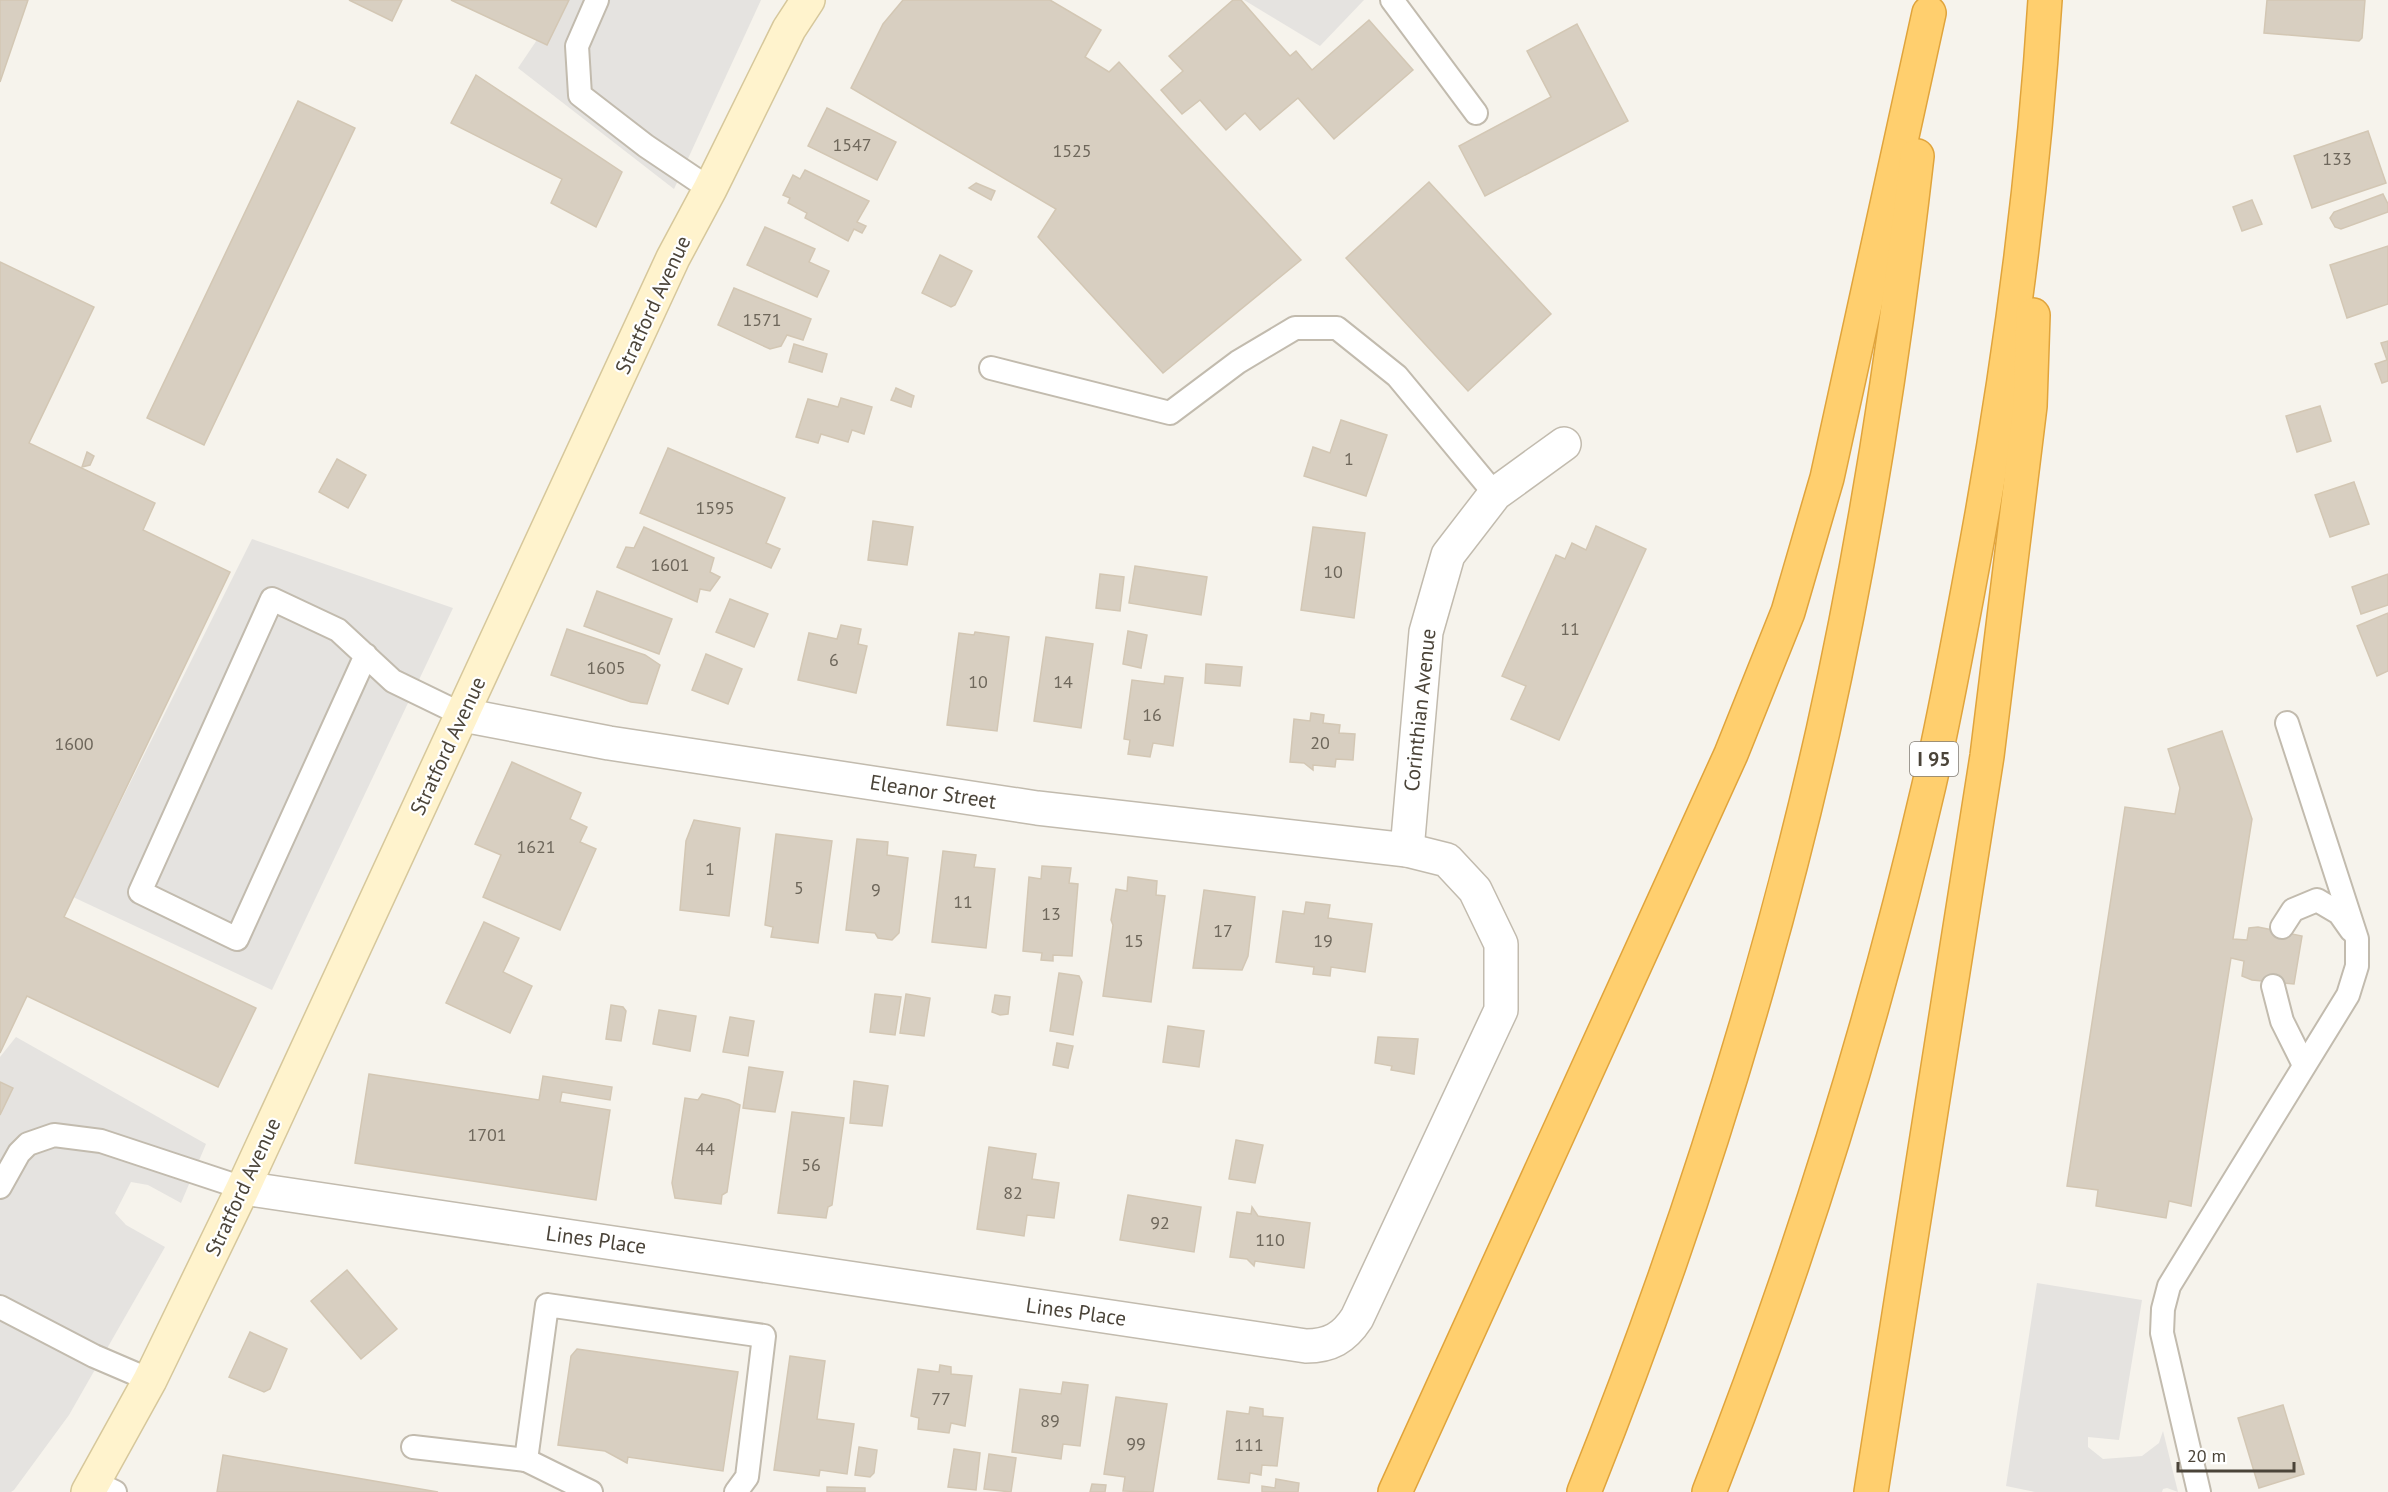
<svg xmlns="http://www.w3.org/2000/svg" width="2388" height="1492" font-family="'PT Sans',sans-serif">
	<rect width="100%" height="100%" fill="#f6f3ec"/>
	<g fill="#e5e3e0">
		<polygon points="564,0 761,0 674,189 518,68"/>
		<polygon points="1244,0 1364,0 1320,46"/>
		<polygon points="252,539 453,608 272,990 73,897"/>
		<polygon points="16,1037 206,1144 181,1203 148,1185 131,1182 115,1213 126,1225 165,1247 69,1415 14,1490 11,1492 0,1492 0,1057"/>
		<polygon points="2037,1283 2142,1300 2119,1440 2088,1437 2088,1447 2103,1459 2142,1456 2159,1443 2163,1431 2178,1492 2167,1488 2163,1489 2162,1492 2035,1492 2006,1486"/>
	</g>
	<g fill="#d8cfc1" stroke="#d3c7b4" stroke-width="1.5">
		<polygon points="0,0 28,0 0,82"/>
		<polygon points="349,0 402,0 392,21"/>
		<polygon points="451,0 569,0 547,45"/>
		<polygon points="903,0 1050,0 1101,30 1085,57 1109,72 1119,62 1301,260 1163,373 1038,237 1056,209 851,88 883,24"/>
		<polygon points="1233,0 1241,0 1290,56 1296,51 1312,70 1369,20 1413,70 1334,139 1298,98 1260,130 1245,113 1226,130 1200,100 1182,114 1161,90 1183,71 1169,56"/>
		<polygon points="2267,0 2365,0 2362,38 2359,41 2264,33"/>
		<polygon points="1577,24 1628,121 1485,196 1459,146 1551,97 1527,51"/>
		<polygon points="476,75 622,172 596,227 551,203 562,179 451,123"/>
		<polygon points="298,101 355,128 204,445 147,418"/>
		<polygon points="827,108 896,142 877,180 808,146"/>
		<polygon points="2368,131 2386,183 2312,208 2294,156"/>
		<polygon points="805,170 869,201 857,222 866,226 862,233 854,229 848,241 805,218 807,213 788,203 790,198 783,195 793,175 800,179"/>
		<polygon points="1429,182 1551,314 1468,391 1346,258"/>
		<polygon points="976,183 995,191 991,200 969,188"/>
		<polygon points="2383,194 2388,204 2388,212 2341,229 2335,227 2330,218 2334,212"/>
		<polygon points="2252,200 2262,224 2242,231 2233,207"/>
		<polygon points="765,227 815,249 809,262 829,271 817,297 747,265"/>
		<polygon points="2388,246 2388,304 2347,318 2330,265"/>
		<polygon points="940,255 972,271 955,305 951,307 922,293"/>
		<polygon points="0,262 94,307 29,443 155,503 143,530 230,572 64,917 256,1008 218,1087 27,996 0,1053"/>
		<polygon points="734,288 811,319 803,340 787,335 781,346 770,349 718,325"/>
		<polygon points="2388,341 2388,381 2382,383 2375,364 2387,360 2381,343"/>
		<polygon points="794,344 827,354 822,372 789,362"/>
		<polygon points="896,388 914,396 911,407 891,400"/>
		<polygon points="841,398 872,407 864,434 852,430 848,442 821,434 818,443 796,437 808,399 838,407"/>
		<polygon points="2320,406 2331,441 2297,452 2286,416"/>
		<polygon points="1341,420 1387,435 1366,496 1304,476 1313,447 1330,453"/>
		<polygon points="668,448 785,498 766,543 780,549 771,568 640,513"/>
		<polygon points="87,452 94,456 90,465 82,467"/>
		<polygon points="337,459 366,475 348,508 319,492"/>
		<polygon points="2354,482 2369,524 2330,537 2315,495"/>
		<polygon points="873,521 913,527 907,565 868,560"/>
		<polygon points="1596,526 1646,549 1559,740 1511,719 1526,686 1502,676 1556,555 1565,559 1572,543 1586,550"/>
		<polygon points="644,527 714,558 710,572 720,577 710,591 700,589 697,602 617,567 626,547 634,548"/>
		<polygon points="1313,527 1365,533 1354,618 1301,610"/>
		<polygon points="1135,566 1207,577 1201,615 1129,603"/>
		<polygon points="1100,574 1124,577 1120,611 1096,608"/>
		<polygon points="2388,574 2388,605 2361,614 2352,587"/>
		<polygon points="597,591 672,619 659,654 584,626"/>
		<polygon points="730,599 768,614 754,647 716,632"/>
		<polygon points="2388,613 2388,671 2377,676 2357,626"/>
		<polygon points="841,625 861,629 858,644 867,646 856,693 798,680 809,633 837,639"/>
		<polygon points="567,629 645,655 660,665 647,704 631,702 551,675"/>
		<polygon points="1128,631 1147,635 1141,668 1123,664"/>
		<polygon points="975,632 1009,637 997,731 947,725 959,633 974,635"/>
		<polygon points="1046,637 1093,644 1081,728 1034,721"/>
		<polygon points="706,654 742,669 728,704 692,690"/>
		<polygon points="1206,664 1242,667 1240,686 1205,683"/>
		<polygon points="1165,676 1183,678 1173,746 1153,743 1150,757 1128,754 1130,740 1124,739 1132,680 1164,684"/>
		<polygon points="1311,713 1324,715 1323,723 1340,725 1339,733 1355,734 1353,760 1336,759 1335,767 1313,765 1313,770 1304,763 1290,762 1294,719 1310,721"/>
		<polygon points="2222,731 2252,819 2233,939 2247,940 2249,928 2258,927 2302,936 2294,984 2252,980 2242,976 2244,961 2231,958 2191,1206 2169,1201 2166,1218 2096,1206 2098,1190 2067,1186 2125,807 2175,814 2180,788 2168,749"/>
		<polygon points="512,762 581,793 570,819 587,827 580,842 596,849 560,930 483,897 501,855 475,844"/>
		<polygon points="694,820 740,828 729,916 680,910 686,841"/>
		<polygon points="776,834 832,841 818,943 771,937 773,927 765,925"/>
		<polygon points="857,839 888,842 887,855 908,858 899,933 892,940 878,938 875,933 846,930"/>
		<polygon points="943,851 976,855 974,867 995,869 986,948 932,942"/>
		<polygon points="1042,866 1071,868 1069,883 1078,884 1072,956 1053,955 1053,961 1041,960 1042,953 1023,951 1029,877 1041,879"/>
		<polygon points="1128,877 1157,881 1156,895 1165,896 1151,1002 1103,996 1113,925 1111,920 1116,889 1127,891"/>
		<polygon points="1204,890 1255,897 1248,956 1242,970 1193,968"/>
		<polygon points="1306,902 1330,905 1328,918 1372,924 1365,972 1331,967 1330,976 1313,974 1314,967 1276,962 1283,911 1304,914"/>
		<polygon points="484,922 519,938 503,972 532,986 510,1033 446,1003"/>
		<polygon points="1059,973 1079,976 1082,982 1073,1035 1050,1031"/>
		<polygon points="875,994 901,997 895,1035 870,1032"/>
		<polygon points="906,994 930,998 924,1036 900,1033"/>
		<polygon points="995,995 1010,997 1008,1014 1000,1015 992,1012"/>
		<polygon points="611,1005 623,1007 626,1011 621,1041 606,1039"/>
		<polygon points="659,1010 696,1016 690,1051 653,1044"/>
		<polygon points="730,1017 754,1021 748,1056 723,1052"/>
		<polygon points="1168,1026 1204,1031 1199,1067 1163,1062"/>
		<polygon points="1378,1037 1418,1039 1414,1074 1391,1070 1392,1066 1375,1063"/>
		<polygon points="1057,1043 1073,1046 1068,1068 1053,1065"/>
		<polygon points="749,1067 783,1072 775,1112 743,1108"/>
		<polygon points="369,1074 539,1100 543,1076 612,1087 610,1100 562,1092 560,1102 610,1110 596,1200 355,1163"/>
		<polygon points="854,1081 888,1086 882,1126 850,1123"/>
		<polygon points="0,1082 13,1088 0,1115"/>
		<polygon points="702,1094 729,1100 740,1105 727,1192 722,1195 721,1204 675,1198 672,1183 685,1098 698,1100"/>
		<polygon points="792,1112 844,1118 832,1205 828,1207 826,1218 778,1213"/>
		<polygon points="1236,1140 1263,1145 1255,1183 1229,1179"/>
		<polygon points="989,1147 1036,1154 1032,1179 1059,1183 1054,1218 1027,1215 1024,1236 977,1229"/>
		<polygon points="1128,1195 1201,1207 1194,1252 1120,1240"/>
		<polygon points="1252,1207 1258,1216 1310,1223 1304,1268 1255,1261 1254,1266 1247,1259 1230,1257 1237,1212 1251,1214"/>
		<polygon points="347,1270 397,1329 361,1359 311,1301"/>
		<polygon points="250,1332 287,1349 270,1389 264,1392 229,1377"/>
		<polygon points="577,1349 738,1372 723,1471 628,1457 627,1463 605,1451 558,1445 571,1356"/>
		<polygon points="790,1356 825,1361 817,1419 854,1424 847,1474 820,1470 819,1476 774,1470"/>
		<polygon points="940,1365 951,1367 951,1374 972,1376 965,1426 951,1423 949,1433 918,1429 919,1418 911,1416 918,1369 939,1372"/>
		<polygon points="1063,1382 1088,1385 1080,1446 1063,1444 1061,1459 1012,1452 1020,1389 1061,1394"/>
		<polygon points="1116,1397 1167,1404 1153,1492 1123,1491 1125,1477 1104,1474"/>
		<polygon points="2283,1405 2304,1474 2259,1488 2238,1418"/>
		<polygon points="1250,1407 1263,1409 1263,1416 1283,1418 1277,1466 1262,1465 1261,1475 1250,1473 1249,1483 1218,1479 1227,1411 1249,1414"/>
		<polygon points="859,1447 877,1450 874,1473 870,1477 855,1475"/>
		<polygon points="954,1449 980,1453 976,1490 948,1487"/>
		<polygon points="989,1454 1016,1458 1011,1492 984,1489"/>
		<polygon points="223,1455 438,1492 217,1492"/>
		<polygon points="1276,1479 1299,1483 1298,1492 1262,1492 1262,1486 1275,1488"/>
		<polygon points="1092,1484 1106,1485 1105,1492 1090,1492"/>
		<polygon points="827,1487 865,1488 865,1492 827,1492"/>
	</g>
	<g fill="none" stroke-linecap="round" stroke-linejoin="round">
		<defs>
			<g id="lane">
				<polyline points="597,0 577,46 580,95 646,146 710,189"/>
				<polyline points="1392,0 1476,113"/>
				<polyline points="991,368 1170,413 1238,362 1295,328 1337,328 1397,376 1495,494"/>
				<polyline points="366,655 237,939 140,892 272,599 338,630 393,681 463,715"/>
				<polyline points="2282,927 2293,910 2317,900 2339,913 2351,930"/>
				<polyline points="2273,986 2282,1021 2304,1065"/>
				<polyline points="0,1187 19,1153 28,1144 54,1135 101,1141 243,1188"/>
				<polyline points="0,1307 94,1356 150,1380"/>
				<polyline points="413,1447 526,1460 591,1492"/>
				<polyline points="526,1460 547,1305 764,1336 747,1477 736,1492"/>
				<polyline points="94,1482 115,1492"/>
				<polyline points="2199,1492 2162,1333 2163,1309 2169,1286 2348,995 2357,966 2357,939 2287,723"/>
			</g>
			<g id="street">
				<polyline points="1407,850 1426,632 1448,555 1495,494 1564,444"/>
				<path d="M243,1188L1306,1346C1330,1346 1344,1338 1357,1318L1501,1010V944L1475,890L1447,860L1407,850L1037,808L609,743L463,715"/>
			</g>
			<polyline id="secondary" points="88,1492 150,1380 243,1188 673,258 710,189 789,29 808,0"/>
			<g id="highway">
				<polyline points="1395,1492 1731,754 1788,612 1827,478 1929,13"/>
				<path d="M1584,1492C1683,1245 1764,991 1823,731C1865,542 1895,349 1917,156"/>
				<path d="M1709,1492C1799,1263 1873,1026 1929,785C1945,715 1958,644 1971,574C2007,384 2033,193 2045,0"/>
				<polyline points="1871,1492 1987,756 2030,406 2033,315"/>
			</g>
		</defs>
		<use href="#lane" stroke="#c2bbae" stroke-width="26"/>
		<use href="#street" stroke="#c2bbae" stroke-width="36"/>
		<use href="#secondary" stroke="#d6c79b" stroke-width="36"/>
		<use href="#highway" stroke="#e0a43c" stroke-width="36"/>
		<use href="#lane" stroke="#fff" stroke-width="22"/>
		<use href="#street" stroke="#fff" stroke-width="33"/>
		<use href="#secondary" stroke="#fff3cd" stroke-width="33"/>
		<use href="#highway" stroke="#ffcf6e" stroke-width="33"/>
	</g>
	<g text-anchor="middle" stroke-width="4.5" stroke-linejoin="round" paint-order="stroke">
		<g font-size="18" fill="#6e675b">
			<text x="852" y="151">1547</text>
			<text x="1072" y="157">1525</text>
			<text x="2337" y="165">133</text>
			<text x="762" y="326">1571</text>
			<text x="1349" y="465">1</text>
			<text x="715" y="514">1595</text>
			<text x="670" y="571">1601</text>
			<text x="1333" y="578">10</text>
			<text x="1570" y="635">11</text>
			<text x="834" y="666">6</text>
			<text x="606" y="674">1605</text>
			<text x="978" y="688">10</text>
			<text x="1063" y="688">14</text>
			<text x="1152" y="721">16</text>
			<text x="1320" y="749">20</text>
			<text x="74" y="750">1600</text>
			<text x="536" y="853">1621</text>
			<text x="710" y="875">1</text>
			<text x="799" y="894">5</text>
			<text x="876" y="896">9</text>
			<text x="963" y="908">11</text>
			<text x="1051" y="920">13</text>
			<text x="1223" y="937">17</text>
			<text x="1134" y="947">15</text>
			<text x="1323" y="947">19</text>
			<text x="487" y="1141">1701</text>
			<text x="705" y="1155">44</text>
			<text x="811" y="1171">56</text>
			<text x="1013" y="1199">82</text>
			<text x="1160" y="1229">92</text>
			<text x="1270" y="1246">110</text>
			<text x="941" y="1405">77</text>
			<text x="1050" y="1427">89</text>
			<text x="1136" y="1450">99</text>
			<text x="1249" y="1451">111</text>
		</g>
		<rect fill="#fff" stroke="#817c74" stroke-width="1.5" x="1910" y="742" width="48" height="34" rx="4.5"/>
		<g font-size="20" font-weight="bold" fill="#4b4439">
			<text x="1934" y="766">I 95</text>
		</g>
		<g font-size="21" fill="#4b4439" stroke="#fff">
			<text transform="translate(653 305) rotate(-65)" y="7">Stratford Avenue</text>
			<text transform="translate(1420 710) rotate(-84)" y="7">Corinthian Avenue</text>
			<text transform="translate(448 746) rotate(-65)" y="7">Stratford Avenue</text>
			<text transform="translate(933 792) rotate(9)" y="7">Eleanor Street</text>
			<text transform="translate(243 1187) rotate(-65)" y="7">Stratford Avenue</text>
			<text transform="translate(596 1240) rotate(8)" y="7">Lines Place</text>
			<text transform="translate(1076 1312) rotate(8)" y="7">Lines Place</text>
		</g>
	</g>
	<path d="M2178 1462v9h116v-9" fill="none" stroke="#4b4439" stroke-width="3"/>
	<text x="2187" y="1462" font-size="18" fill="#4b4439" stroke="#ffffff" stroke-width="4.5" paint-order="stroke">20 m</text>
</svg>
